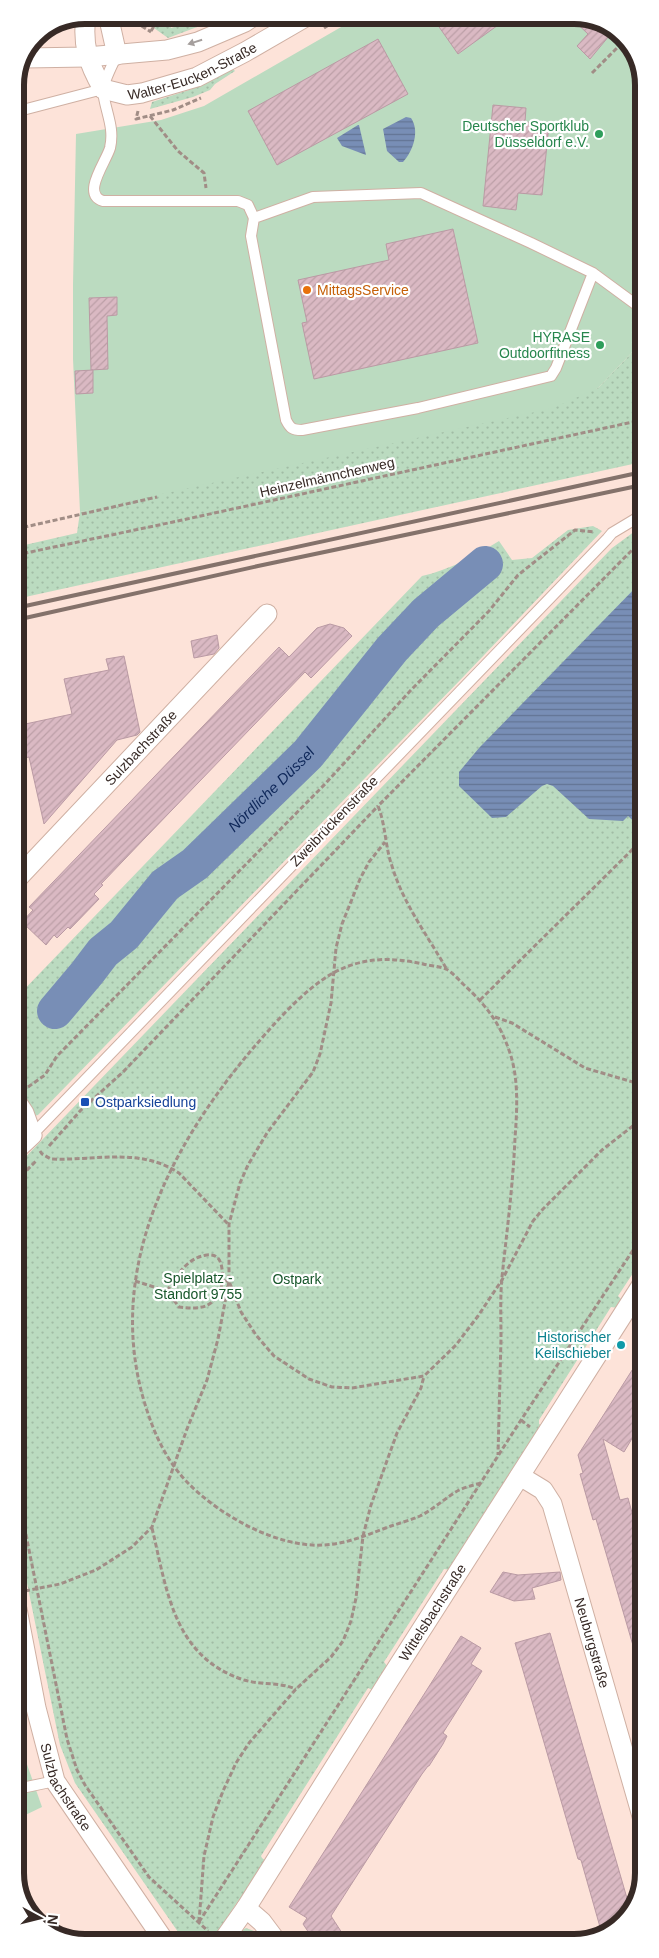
<svg xmlns="http://www.w3.org/2000/svg" width="659" height="1958" font-family="Helvetica,sans-serif">
	<defs>
		<pattern id="green-dots" width="8" height="8" patternUnits="userSpaceOnUse" patternTransform="scale(1.25)"><rect width="8" height="8" fill="#bbdbc0"/><path d="M2 2h.1M6 6h.1" fill="none" stroke="#a1bca5" stroke-width="1.8" stroke-linecap="round"/></pattern>
		<pattern id="water-rules" width="6" height="5" patternUnits="userSpaceOnUse" patternTransform="scale(1.25)"><rect width="6" height="5" fill="#788eb6"/><path d="M0 2.5h6" fill="none" stroke="#637494"/></pattern>
		<pattern id="building-hatch" width="6" height="6" patternUnits="userSpaceOnUse" patternTransform="scale(1.25)"><rect width="6" height="6" fill="#dab9c3"/><path d="M-1 1l2-2M0 6l6-6M5 7l2-2" fill="none" stroke="#bc9fa7"/></pattern>
	</defs>
	<rect width="100%" height="100%" fill="#fde3d9"/>
	<g fill="url(#green-dots)">
		<polygon points="165,15 168,17 171,28 211,15 229,15 168,38 154,28"/>
		<polygon points="233,69 235,71 215,84 210,90 193,97 150,109 152,102 192,89"/>
		<polygon points="642,342 642,462 16,599 16,547 77,533 80,512 598,388"/>
		<path d="M593,526L602,531L465,675L38,1115L34,1116L16,1091V998L422,576C449,570 475,556 499,541L512,560L532,558L568,530Z"/>
		<polygon points="642,526 643,1258 618,1296 623,1301 618,1308 611,1307 539,1420 539,1424 543,1426 451,1570 444,1569 384,1662 387,1666 373,1690 368,1688 261,1856 262,1858 266,1861 254,1883 238,1901 211,1942 185,1942 75,1783 60,1745 17,1534 16,1167 612,548"/>
		<polygon points="246,1928 259,1933 266,1942 232,1942 238,1933"/>
	</g>
	<g fill="#bbdbc0">
		<polygon points="362,15 579,15 620,32 642,67 642,342 598,388 553,408 80,512 73,359 73,285 76,134 161,120 204,106"/>
		<polygon points="17,1736 42,1807 17,1819"/>
	</g>
	<g fill="url(#water-rules)">
		<path d="M406,117L411,118C420,131 413,151 403,162H399L387,151L383,129Z"/>
		<polygon points="358,125 359,125 366,155 342,146 337,138"/>
		<polygon points="642,581 643,830 628,816 623,821 589,819 553,786 547,784 542,786 506,817 492,818 459,786 459,772 479,748"/>
	</g>
	<g fill="none" stroke-linecap="round" stroke-linejoin="round">
		<path stroke="#788eb6" stroke-width="36" id="s1" d="M55,1011L87,973L103,952L124,935L165,885L195,864L308,754L392,649L426,613L485,564"/>
	</g>
	<g fill="url(#building-hatch)" stroke="#ba9aa4">
		<polygon points="449,15 512,15 458,54 437,24"/>
		<polygon points="568,15 579,15 614,30 590,59 577,46 588,34"/>
		<polygon points="378,39 408,94 277,165 248,111"/>
		<polygon points="493,105 526,108 525,122 549,124 542,195 518,193 516,210 483,206"/>
		<polygon points="453,229 478,343 314,379 302,323 307,322 298,280 389,260 386,244"/>
		<polygon points="117,297 117,315 107,316 108,369 91,370 89,298"/>
		<polygon points="93,370 93,393 76,394 75,371"/>
		<polygon points="330,624 344,628 352,636 311,678 305,672 145,838 101,884 103,885 94,894 99,899 70,929 68,927 57,938 54,935 46,945 22,922 33,910 29,907 279,647 289,657 317,628"/>
		<polygon points="217,635 219,648 214,654 194,658 191,641"/>
		<polygon points="124,656 140,732 137,735 117,740 44,824 29,757 16,760 16,726 72,714 64,679 109,670 106,659"/>
		<polygon points="643,1353 643,1420 624,1452 603,1439 620,1500 628,1498 639,1538 644,1536 644,1665 639,1666 596,1519 593,1520 580,1474 583,1473 578,1455"/>
		<polygon points="503,1572 518,1575 560,1572 561,1580 532,1588 535,1599 514,1601 490,1592"/>
		<polygon points="550,1633 631,1912 629,1916 602,1934 581,1860 578,1859 515,1643"/>
		<polygon points="461,1636 481,1648 471,1664 482,1671 443,1733 447,1736 443,1744 429,1766 428,1766 422,1774 331,1916 344,1936 336,1942 315,1942 303,1924 307,1918 289,1907"/>
	</g>
	<g fill="none" stroke-linecap="round" stroke-linejoin="round">
		<defs>
			<g id="lane">
				<path d="M117,55C113,63 103,83 103,91C105,111 115,127 110,148C106,162 81,194 103,201H238L248,205L254,218"/>
				<polyline points="15,112 103,89"/>
				<path d="M593,273L556,368L551,376L418,408L302,430C292,430 290,428 286,420L251,236L254,218L313,197L421,193L531,243L593,273L642,309"/>
				<polyline points="32,1135 607,539 612,533 642,515"/>
				<polyline points="17,1789 55,1781"/>
			</g>
			<g id="street">
				<path id="s2" d="M86,15C82,45 88,63 103,89L127,95L142,93L197,77L245,52L309,15"/>
				<polyline points="108,15 117,55"/>
				<polyline points="25,58 87,57 167,50 198,42 245,22 255,15"/>
				<path id="s3" d="M16,880L267,614"/>
				<polyline points="16,1101 24,1113 32,1135 16,1150"/>
				<path id="s4" d="M520,1476L543,1490L552,1504L644,1823"/>
				<path id="s5" d="M17,1609L36,1708L55,1781L165,1942"/>
				<polyline points="246,1908 262,1922 277,1942"/>
				<path id="s6" d="M222,1942L246,1908L388,1682L643,1283"/>
			</g>
		</defs>
		<use href="#lane" stroke="#cfb0a3" stroke-width="12"/>
		<use href="#street" stroke="#cfb0a3" stroke-width="21"/>
		<g stroke="#a18d86" stroke-width="3" stroke-dasharray="5 2.5" stroke-linecap="butt">
			<polyline points="129,18 151,32"/>
			<polyline points="324,28 344,15"/>
			<polyline points="151,31 161,15"/>
			<polyline points="592,73 625,40"/>
			<polyline points="138,111 136,119 173,110 201,98"/>
			<polyline points="150,116 178,151 204,173 206,188"/>
			<polyline points="16,529 157,497"/>
			<polyline points="16,555 173,522 642,420"/>
			<polyline points="16,764 24,763 23,758"/>
			<path d="M446,968C427,935 403,903 392,866C385,847 386,826 378,806L642,540"/>
			<polyline points="480,1000 640,842"/>
			<polyline points="495,1017 512,1023 585,1068 643,1085"/>
			<polyline points="28,1087 45,1075 57,1056 325,784 411,690 489,611 518,575 575,530 594,532"/>
			<polyline points="49,1146 81,1110 123,1072 378,806"/>
			<path d="M40,1151L42,1154L51,1159C94,1161 140,1147 179,1173L228,1224"/>
			<polyline points="16,1181 37,1160"/>
			<path d="M135,1281L167,1291L179,1307C205,1310 216,1307 223,1281H229L241,1312L256,1335L274,1356L309,1379L332,1387L352,1388L424,1376L456,1345L478,1316L502,1280L533,1221L543,1209L602,1150L643,1118"/>
			<path d="M167,1291C178,1275 186,1258 207,1255C223,1253 222,1269 223,1281"/>
			<polyline points="521,1420 530,1427"/>
			<path d="M481,1483C473,1485 466,1487 459,1490C445,1498 434,1509 420,1516C411,1520 400,1523 391,1526C369,1534 347,1544 324,1545C277,1548 219,1515 187,1482C165,1459 153,1431 144,1401C106,1272 168,1150 249,1053C272,1026 302,991 333,973C363,957 391,957 423,964C430,966 439,966 446,969C452,972 458,979 463,984C486,1005 500,1023 510,1053C519,1080 517,1111 515,1138C513,1185 507,1230 502,1277C500,1297 501,1318 501,1339C500,1378 499,1416 498,1455"/>
			<polyline points="17,1490 67,1739 77,1770 85,1785 149,1877 208,1931"/>
			<path d="M152,1528C167,1590 173,1657 244,1680C261,1685 279,1682 296,1689"/>
			<polyline points="25,1591 60,1584 96,1570 132,1547 152,1527 187,1429 207,1380 218,1339 229,1281 229,1224 240,1183 248,1165 267,1133 313,1072 320,1054 331,1003 336,948 342,924 360,879 369,862 385,842"/>
			<polyline points="199,1922 521,1420 643,1235"/>
			<polyline points="199,1922 204,1856 213,1817 223,1791 236,1763 249,1743 296,1689 331,1657 343,1641 351,1621 356,1598 363,1536 371,1505 397,1433 421,1388 424,1376"/>
		</g>
		<use href="#lane" stroke="#fff" stroke-width="10"/>
		<use href="#street" stroke="#fff" stroke-width="19"/>
		<g stroke="#84726b" stroke-width="4">
			<polyline points="16,608 642,472"/>
			<polyline points="16,620 258,566 642,485"/>
		</g>
	</g>
	<defs><path id="oneway-solid" d="M-6-.8H1V-3.2L6.5 0L1 3.2V.8H-6Z" transform="scale(1.25)"/></defs>
	<use fill="#a59f9d" href="#oneway-solid" transform="translate(195 42) rotate(162)"/>
	<g fill="#2e9e5b" stroke="#fff" stroke-width="2">
		<circle cx="599" cy="134" r="5"/>
		<circle cx="600" cy="345" r="5"/>
	</g>
	<circle fill="#e8710a" stroke="#fff" stroke-width="2" cx="307" cy="290" r="5"/>
	<rect fill="#1a4fb4" stroke="#fff" stroke-width="2" x="80" y="1097" width="10" height="10" rx="2.5"/>
	<circle fill="#0f9aa8" stroke="#fff" stroke-width="2" cx="621" cy="1345" r="5"/>
	<g text-anchor="middle" stroke-width="4.5" stroke-linejoin="round" paint-order="stroke">
		<g font-size="14" fill="#372a26" stroke="#fff">
			<text dy="5" stroke="none"><textPath href="#s2" startOffset="172">Walter-Eucken-Straße</textPath></text>
			<text transform="translate(327 477) rotate(-13)" y="5">Heinzelmännchenweg</text>
			<text dy="5" stroke="none"><textPath href="#s3" startOffset="182">Sulzbachstraße</textPath></text>
			<text transform="translate(334 821) rotate(-46)" y="5">Zweibrückenstraße</text>
			<text dy="5" stroke="none"><textPath href="#s6" startOffset="391">Wittelsbachstraße</textPath></text>
			<text dy="5" stroke="none"><textPath href="#s4" startOffset="188">Neuburgstraße</textPath></text>
			<text dy="5" stroke="none"><textPath href="#s5" startOffset="186">Sulzbachstraße</textPath></text>
		</g>
		<g font-size="14" fill="#27864d" stroke="#fff" text-anchor="end">
			<text x="589" y="131">Deutscher Sportklub<tspan x="589" dy="16">Düsseldorf e.V.</tspan></text>
			<text x="590" y="342">HYRASE<tspan x="590" dy="16">Outdoorfitness</tspan></text>
		</g>
		<g font-size="14" fill="#c56008" stroke="#fff" text-anchor="start">
			<text x="317" y="295">MittagsService</text>
		</g>
		<g font-size="14" fill="#164399" stroke="#fff" text-anchor="start">
			<text x="95" y="1107">Ostparksiedlung</text>
		</g>
		<g font-size="14" fill="#17562a" stroke="#fff">
			<text x="198" y="1283">Spielplatz -<tspan x="198" dy="16">Standort 9755</tspan></text>
			<text x="297" y="1284">Ostpark</text>
		</g>
		<g font-size="14" fill="#0d838f" stroke="#fff" text-anchor="end">
			<text x="611" y="1342">Historischer<tspan x="611" dy="16">Keilschieber</tspan></text>
		</g>
		<g font-size="15" font-style="italic" fill="#0d2658" stroke="#fff">
			<text dy="5" stroke="none"><textPath href="#s1" startOffset="311">Nördliche Düssel</textPath></text>
		</g>
	</g>
	<path d="M0 0H659V1958H0ZM85 24H574A61 61 0 0 1 635 85V1873A61 61 0 0 1 574 1934H85A61 61 0 0 1 24 1873V85A61 61 0 0 1 85 24Z" fill="#fff" fill-rule="evenodd"/>
	<path fill="none" stroke="#372a26" stroke-width="6" d="M85 24H574A61 61 0 0 1 635 85V1873A61 61 0 0 1 574 1934H85A61 61 0 0 1 24 1873V85A61 61 0 0 1 85 24Z"/>
	<g transform="translate(40 1918) rotate(97)" stroke="#ffffff" stroke-width="4" paint-order="stroke">
	<path d="M0-4L9 19L0 12L-9 19Z" fill="#372a26"/>
	<text y="-8" font-size="14" font-weight="bold" text-anchor="middle" fill="#372a26">N</text>
	</g>
</svg>
